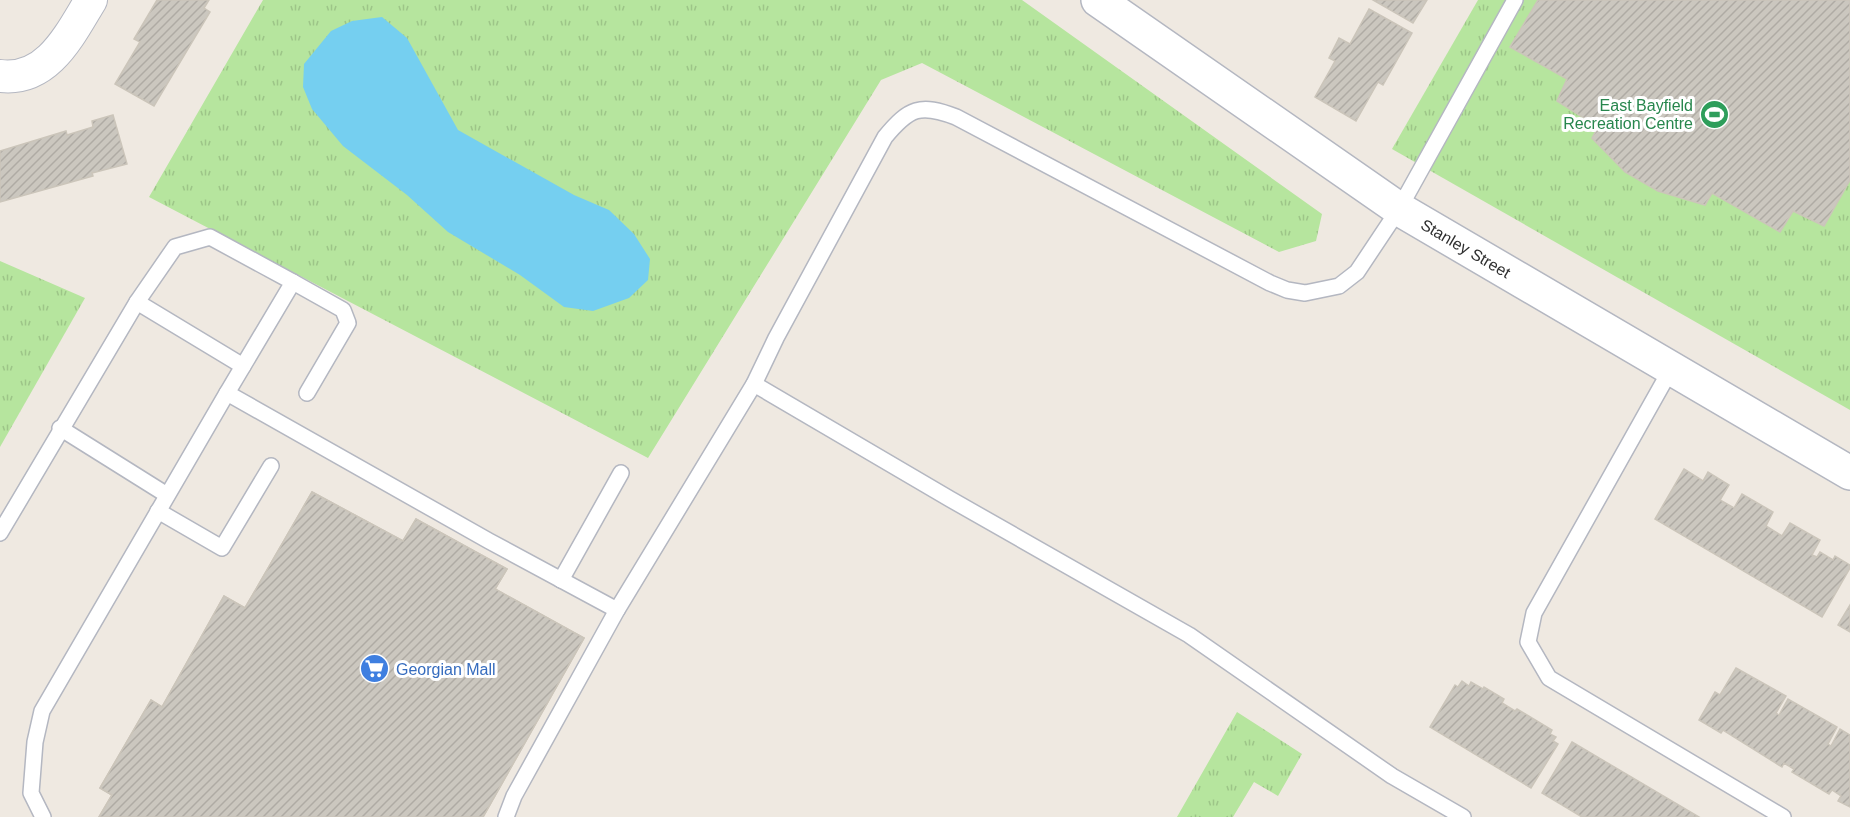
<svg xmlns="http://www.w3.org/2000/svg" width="1850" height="817" font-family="Arial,sans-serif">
	<defs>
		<pattern id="grass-tufts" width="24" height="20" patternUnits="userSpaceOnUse" patternTransform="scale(1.5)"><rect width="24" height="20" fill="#b6e59e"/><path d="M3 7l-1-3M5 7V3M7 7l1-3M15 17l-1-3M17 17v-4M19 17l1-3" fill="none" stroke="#9dc588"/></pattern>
		<pattern id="building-hatch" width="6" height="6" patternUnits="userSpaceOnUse" patternTransform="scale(1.5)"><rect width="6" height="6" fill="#cbc7bf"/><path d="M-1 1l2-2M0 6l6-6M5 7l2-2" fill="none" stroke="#afaba4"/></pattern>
	</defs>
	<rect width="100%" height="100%" fill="#efe9e1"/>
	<g fill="url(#grass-tufts)">
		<polygon points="263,0 1022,0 1322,214 1316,241 1279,252 922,63 881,80 648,458 149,197"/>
		<polygon points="1478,0 1850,0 1850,410 1392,149"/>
		<polygon points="0,261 85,298 0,447"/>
		<polygon points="1237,712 1302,754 1278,796 1254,782 1233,817 1177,817"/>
	</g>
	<polygon fill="#75cff0" points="382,17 407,38 458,130 574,195 609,210 634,234 650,259 648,280 629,298 593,311 564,307 520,275 448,232 407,195 343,146 312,109 303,87 304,64 331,31 352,21"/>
	<g fill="url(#building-hatch)" stroke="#cbc5ba" stroke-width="1.5">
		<polygon points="157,0 209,0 204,8 210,12 154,106 115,84 140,42 134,39"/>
		<polygon points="1373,0 1427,0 1413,23"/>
		<polygon points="1538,0 1850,0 1850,180 1824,226 1793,211 1780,232 1712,193 1705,205 1658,191 1625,172 1592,138 1598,127 1557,101 1567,79 1510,47"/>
		<polygon points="1369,9 1412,33 1383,85 1378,82 1356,121 1315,97 1335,61 1329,58 1339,38 1350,44"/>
		<polygon points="113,115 127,164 92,173 93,176 0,202 0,151 66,131 67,135 93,127 92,121"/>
		<polygon points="1684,469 1703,481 1708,472 1729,485 1720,500 1734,508 1742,494 1773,512 1766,526 1782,536 1790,523 1820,540 1812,555 1817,557 1820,552 1833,560 1835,556 1850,565 1850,568 1822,617 1655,519"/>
		<polygon points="312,492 403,541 416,519 507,569 495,589 584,638 483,817 99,817 112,795 100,788 151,700 162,707 224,596 245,608"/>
		<polygon points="312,492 403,541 416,519 507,569 495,589 584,638 483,817 99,817 112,795 100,788 151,700 162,707 224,596 245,608"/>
		<polygon points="1850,605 1850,632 1838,625"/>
		<polygon points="1736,668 1786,696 1776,713 1779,715 1788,699 1837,727 1828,744 1831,746 1840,729 1850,735 1850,807 1838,801 1841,796 1832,790 1829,794 1792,772 1794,769 1784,763 1782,767 1723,730 1721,733 1699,720 1715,692 1720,695"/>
		<polygon points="1462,681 1469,686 1471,682 1483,689 1484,687 1504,699 1502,703 1515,711 1517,709 1552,730 1550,734 1556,737 1553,741 1558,744 1531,788 1430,727 1455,685 1458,687"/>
		<polygon points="1572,742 1699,817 1582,817 1542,793"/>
	</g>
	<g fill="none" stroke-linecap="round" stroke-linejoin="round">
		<defs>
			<g id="lane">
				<polyline points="293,282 343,310 348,323 307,393"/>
				<polyline points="137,302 243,366"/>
				<polyline points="1671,369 1534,613 1528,642 1549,678 1783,817"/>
				<polyline points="754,384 950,499 1189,635 1392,776 1463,817"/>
				<polyline points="60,428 167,495"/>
				<polyline points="158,511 222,548 271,466"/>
				<polyline points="0,533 137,302 175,247 210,237 293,282 227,393"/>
				<polyline points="561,580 621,473"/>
				<polyline points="43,817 31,793 35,742 42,711 227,393 489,541 617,610"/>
				<path d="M506,817L514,796L617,610L754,384L776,338L885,137C909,108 920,103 956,117L1270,283L1287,290L1305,293L1339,286L1357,272L1399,209L1515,0"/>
			</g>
			<path id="street" d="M0,76C48,82 70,34 91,0"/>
			<g id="secondary">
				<path id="s1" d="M1098,0L1399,209L1850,473"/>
			</g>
		</defs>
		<use href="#lane" stroke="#b4b7c1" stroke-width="18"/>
		<use href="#street" stroke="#b4b7c1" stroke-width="34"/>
		<use href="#secondary" stroke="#b4b7c1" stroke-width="36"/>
		<use href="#lane" stroke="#fff" stroke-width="15"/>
		<use href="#street" stroke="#fff" stroke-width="32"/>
		<use href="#secondary" stroke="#fff" stroke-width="33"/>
	</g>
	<defs>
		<symbol id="stadium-disc" viewBox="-11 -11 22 22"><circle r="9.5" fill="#2e9e5b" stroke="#fff"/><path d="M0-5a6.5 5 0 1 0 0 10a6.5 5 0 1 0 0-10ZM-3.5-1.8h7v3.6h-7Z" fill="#fff"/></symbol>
		<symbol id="supermarket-disc" viewBox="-11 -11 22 22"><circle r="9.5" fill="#3f7fe0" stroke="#fff"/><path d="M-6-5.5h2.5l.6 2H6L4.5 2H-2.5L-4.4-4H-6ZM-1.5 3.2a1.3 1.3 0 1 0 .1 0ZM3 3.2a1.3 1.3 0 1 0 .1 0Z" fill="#fff"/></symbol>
	</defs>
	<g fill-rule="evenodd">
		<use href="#stadium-disc" x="1698" y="98" width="33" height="33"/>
		<use href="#supermarket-disc" x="358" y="652" width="33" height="33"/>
	</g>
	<g text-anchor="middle" stroke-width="6" stroke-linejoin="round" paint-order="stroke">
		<g font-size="16" fill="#27864d" stroke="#fff" text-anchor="end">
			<text x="1693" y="111">East Bayfield<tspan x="1693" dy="18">Recreation Centre</tspan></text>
		</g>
		<g font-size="16" fill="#2e2e2e" stroke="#fff">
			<text dy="6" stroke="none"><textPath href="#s1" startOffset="444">Stanley Street</textPath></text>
		</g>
		<g font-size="16" fill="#366cbe" stroke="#fff" text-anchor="start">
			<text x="396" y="675">Georgian Mall</text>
		</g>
	</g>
</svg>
